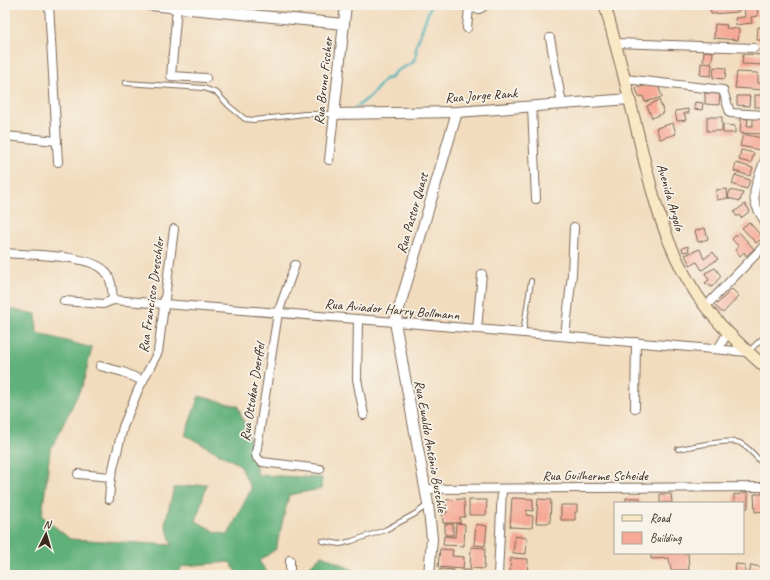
<svg xmlns="http://www.w3.org/2000/svg" width="770" height="580" font-family="Caveat,sans-serif">
	<rect width="100%" height="100%" fill="#f7f3e8"/>
	<filter id="ink" filterUnits="userSpaceOnUse"><feTurbulence type="fractalNoise" baseFrequency=".025" numOctaves="2"/><feDisplacementMap in="SourceGraphic" scale="8" xChannelSelector="R" yChannelSelector="G"/><feConvolveMatrix kernelMatrix="1 2 1 2 8 2 1 2 1" color-interpolation-filters="sRGB"/></filter>
	<filter id="wash" filterUnits="userSpaceOnUse"><feTurbulence type="fractalNoise" baseFrequency=".012" numOctaves="4" result="noise"/><feDisplacementMap in="SourceGraphic" scale="16" xChannelSelector="R" yChannelSelector="G"/><feGaussianBlur stdDeviation="0.9" result="paint"/><feColorMatrix in="noise" values="0 0 0 0 0 0 0 0 0 0 0 0 0 0 0 0 0 1.4 0 .05"/><feComposite in="paint" operator="in"/></filter>
	<g filter="url(#wash)">
		<rect width="100%" height="100%" fill="#f2dcbe"/>
		<g fill="#61b07a" stroke="#4e6d4c">
			<polygon points="5,308 36,314 37,333 92,348 83,384 50,451 42,516 70,539 172,545 165,523 174,488 207,484 196,521 216,532 228,535 251,489 240,465 185,435 199,396 238,406 249,437 258,475 322,478 321,489 289,495 276,549 259,561 269,575 238,575 230,562 183,566 175,575 69,575 62,571 55,575 5,575"/>
			<polygon points="322,555 359,573 359,575 300,575"/>
		</g>
		<g fill="none" stroke-linecap="round" stroke-linejoin="round">
			<polyline stroke="#3fb0b7" stroke-width="2.5" points="355,108 371,96 385,79 391,78 395,72 412,63 416,57 416,46 431,5"/>
		</g>
		<g id="blocks">
			<g fill="#f6a996">
				<polygon points="710,5 741,5 742,8 738,12 711,14"/>
				<polygon points="757,6 758,16 751,17 752,23 736,25 735,18 745,17 744,7"/>
				<polygon points="715,24 727,25 726,28 739,29 738,40 714,38"/>
				<polygon points="758,27 765,28 765,43 761,43 762,40 757,40"/>
				<polygon points="704,51 713,52 712,62 703,61"/>
				<polygon points="743,54 765,55 765,65 742,64"/>
				<polygon points="701,63 712,64 711,76 700,75"/>
				<polygon points="714,67 726,68 725,79 713,78"/>
				<polygon points="737,72 758,73 758,83 765,84 765,90 735,88"/>
				<polygon points="649,85 658,85 662,97 645,102 643,96 639,97 636,88"/>
				<polygon points="705,93 720,94 719,105 705,104"/>
				<rect x="755" y="95" width="10" height="12"/>
				<polygon points="737,96 750,96 749,106 737,105"/>
				<polygon points="659,100 664,113 652,118 647,106"/>
				<polygon points="695,102 703,103 702,110 694,109"/>
				<polygon points="688,109 689,113 684,113 686,120 677,121 675,111"/>
				<rect x="707" y="117" width="15" height="14"/>
				<polygon points="741,118 748,119 747,126 753,126 753,118 765,119 765,134 740,133"/>
				<polygon points="673,123 676,134 660,139 656,128"/>
				<polygon points="723,125 735,126 735,133 723,133"/>
				<polygon points="743,134 762,138 760,150 740,146"/>
				<polygon points="741,150 754,153 751,163 739,160"/>
				<polygon points="736,163 753,168 750,176 734,171"/>
				<polygon points="735,175 750,180 747,189 732,184"/>
				<polygon points="727,189 728,198 717,200 716,190"/>
				<polygon points="730,190 743,193 740,201 728,198"/>
				<polygon points="745,204 750,211 741,218 739,215 737,217 734,212"/>
				<polygon points="749,222 763,238 756,243 742,228"/>
				<polygon points="705,228 708,239 698,242 695,231"/>
				<polygon points="739,232 754,249 746,256 744,252 740,256 735,250 739,247 732,239"/>
				<polygon points="688,246 689,251 683,252 682,248"/>
				<polygon points="700,249 704,259 713,252 718,259 702,270 697,262 690,265 685,255"/>
				<polygon points="715,268 721,276 712,287 705,283 709,280 705,273"/>
				<polygon points="732,289 739,296 723,313 715,306"/>
				<polygon points="740,493 748,493 748,508 743,508 743,503 734,503 734,494 740,495"/>
				<polygon points="660,494 671,494 672,503 660,503"/>
				<polygon points="754,494 765,494 765,511 755,512"/>
				<polygon points="512,498 533,499 533,511 527,510 526,515 533,516 532,528 510,527"/>
				<rect x="626" y="498" width="14" height="5"/>
				<polygon points="464,499 465,517 460,517 460,523 443,523 442,513 447,513 446,500"/>
				<polygon points="538,499 551,500 550,523 536,523"/>
				<polygon points="469,500 487,500 486,515 469,515"/>
				<polygon points="561,505 577,505 577,512 575,512 575,520 561,520"/>
				<polygon points="456,523 465,524 464,546 443,545 444,536 455,537"/>
				<rect x="445" y="524" width="8" height="11"/>
				<polygon points="476,524 487,526 485,546 474,545"/>
				<polygon points="515,536 527,538 526,554 513,553"/>
				<polygon points="471,547 485,548 484,569 470,568"/>
				<polygon points="440,549 453,550 452,556 464,557 463,569 438,567"/>
				<polygon points="651,553 688,553 689,570 671,570 669,558 651,559"/>
				<polygon points="511,558 528,559 527,575 510,573"/>
				<polygon points="736,564 745,565 745,575 735,574"/>
				<polygon points="751,565 765,568 765,575 749,575"/>
				<polygon points="440,569 454,570 453,575 440,575"/>
				<polygon points="463,570 471,570 471,573 487,574 487,575 463,575"/>
			</g>
		</g>
	</g>
	<g filter="url(#ink)">
		<use href="#blocks" fill-opacity="0" stroke="#7b6856" stroke-width="1"/>
		<g fill="none" stroke-linecap="round" stroke-linejoin="round">
			<defs>
				<g id="service">
					<polyline points="125,83 204,88 217,93 229,106 245,119 254,120 305,114 333,114"/>
					<polyline points="523,333 531,281"/>
					<polyline points="749,351 765,336"/>
					<path d="M678,449C691,447 730,438 740,443C750,448 758,459 765,467"/>
					<polyline points="322,541 340,544 352,541 385,530 415,514 426,506"/>
				</g>
				<g id="minor">
					<polyline points="49,5 58,162"/>
					<polyline points="177,8 171,76 206,78"/>
					<polyline points="467,28 469,8 479,9 483,7 485,5"/>
					<polyline points="550,38 562,104"/>
					<polyline points="616,43 754,48"/>
					<polyline points="625,79 723,90 730,113 765,115"/>
					<polyline points="532,106 536,199"/>
					<polyline points="5,136 57,141"/>
					<path d="M765,159C761,172 750,192 756,205C758,211 762,217 765,222"/>
					<polyline points="329,160 334,114"/>
					<path d="M5,253C28,255 89,254 105,271C112,279 112,290 113,300"/>
					<polyline points="295,265 278,313 256,454 257,458 262,462 320,469"/>
					<polyline points="64,301 103,304 113,300 395,322 748,352"/>
					<polyline points="706,306 765,245"/>
					<polyline points="358,319 357,379 364,415"/>
					<polyline points="477,329 482,274"/>
					<polyline points="565,336 572,274 574,227"/>
					<polyline points="718,349 728,332"/>
					<polyline points="100,366 123,372 143,381"/>
					<polyline points="635,408 636,342"/>
					<polyline points="78,474 111,477"/>
					<polyline points="426,489 765,487"/>
					<polyline points="109,499 111,477 123,427 138,390 158,352 174,229"/>
					<polyline points="290,575 290,560"/>
					<polyline points="498,575 502,489"/>
				</g>
				<g id="tertiary">
					<polyline points="150,5 344,24"/>
					<polyline points="346,5 334,114 457,112 630,99"/>
					<polyline points="429,575 432,538 428,504 395,322 457,112"/>
				</g>
				<path id="secondary" d="M605,5C617,48 628,91 638,134C652,193 663,243 697,295C715,322 740,345 765,367"/>
			</defs>
			<use href="#service" stroke="#7b6856" stroke-width="6"/>
			<use href="#minor" stroke="#7b6856" stroke-width="10"/>
			<use href="#tertiary" stroke="#7b6856" stroke-width="12"/>
			<use href="#secondary" stroke="#7b6856" stroke-width="13"/>
			<use href="#service" stroke="#fff" stroke-width="4"/>
			<use href="#minor" stroke="#fff" stroke-width="8"/>
			<use href="#tertiary" stroke="#fff" stroke-width="10"/>
			<use href="#secondary" stroke="#fae7c3" stroke-width="11"/>
		</g>
	</g>
	<g text-anchor="middle" stroke-width="3.5" stroke-linejoin="round" paint-order="stroke">
		<g font-size="14" fill="#3b2a1e" stroke="#f7f3e8">
			<text transform="translate(323 81) rotate(-84)" y="5">Rua Bruno Fischer</text>
			<text transform="translate(481 95) rotate(-4)" y="5">Rua Jorge Rank</text>
			<text transform="translate(671 197) rotate(74)" y="5">Avenida Argolo</text>
			<text transform="translate(412 213) rotate(-74)" y="5">Rua Pastor Quast</text>
			<text transform="translate(151 295) rotate(-82)" y="5">Rua Francisco Dreschler</text>
			<text transform="translate(392 309) rotate(5)" y="5">Rua Aviador Harry Bollmann</text>
			<text transform="translate(252 392) rotate(-81)" y="5">Rua Ottokar Doerffel</text>
			<text transform="translate(431 446) rotate(80)" y="5">Rua Ewaldo Antônio Buschle</text>
			<text x="595" y="480">Rua Guilherme Scheide</text>
		</g>
	</g>
	<rect width="770" height="580" fill="none" stroke="#f7f3e8" stroke-width="20"/>
	<rect x="614" y="502" width="130" height="52" fill="#f7f3e8" stroke="#aca397"/>
	<rect x="622" y="515" width="20" height="6" fill="#fae7c3" stroke="#aca397"/>
	<text x="650" y="522" font-size="12" fill="#3b2a1e">Road</text>
	<rect x="622" y="532" width="20" height="12" fill="#f6a996" stroke="#aca397"/>
	<text x="650" y="542" font-size="12" fill="#3b2a1e">Building</text>
	<g transform="translate(46 534) rotate(5)" stroke="#f7f3e8" stroke-width="3" paint-order="stroke">
	<path d="M0-3L7 15L0 10L-7 15Z" fill="#3b2a1e"/>
	<text y="-6" font-size="11" font-weight="bold" text-anchor="middle" fill="#3b2a1e">N</text>
	</g>
</svg>
